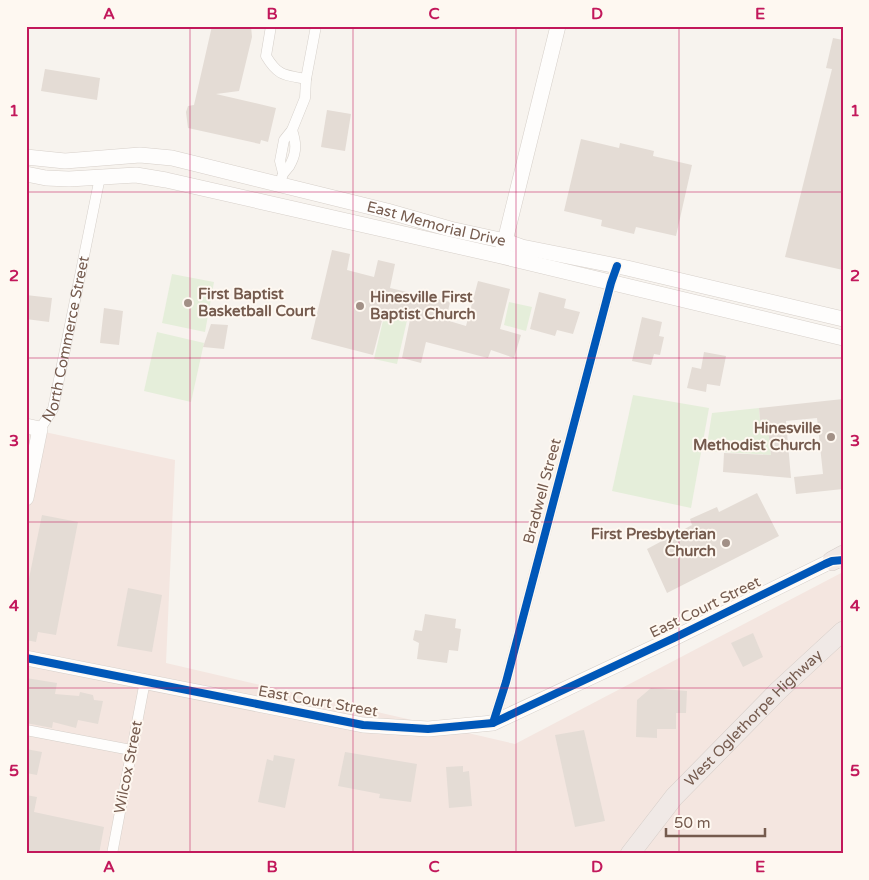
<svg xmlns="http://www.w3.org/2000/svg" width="869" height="880" font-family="'Varela Round',sans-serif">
	<rect width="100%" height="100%" fill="#f7f3ee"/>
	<polygon fill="#f4e6e0" points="26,428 175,460 166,663 515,744 843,572 843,854 26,854"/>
	<g fill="#e5eeda">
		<polygon points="172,274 214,282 205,332 162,323"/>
		<polygon points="509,302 532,307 526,331 504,325"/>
		<polygon points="385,312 408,316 397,364 374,359"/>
		<polygon points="157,332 204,343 191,402 144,391"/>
		<polygon points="633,395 709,408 691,508 612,491"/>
		<polygon points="759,408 760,420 767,419 771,455 706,451 712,413"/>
	</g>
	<g fill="#e4dcd5">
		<polygon points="212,26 251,26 252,37 239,91 216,94 276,108 268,142 261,140 260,144 188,128 186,112 188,106 194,105"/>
		<polygon points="833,38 843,40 843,270 785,257 832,69 826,68"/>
		<polygon points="45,69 100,78 97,100 41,91"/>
		<polygon points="327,110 351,114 345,151 321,147"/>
		<polygon points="581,139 619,148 620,143 654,151 653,156 692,165 676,236 636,227 634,234 601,226 602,220 564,211"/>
		<polygon points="332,250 350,254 347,270 374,277 378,260 395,264 390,288 450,302 446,320 466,326 478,281 510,289 500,329 521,335 514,358 491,350 488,358 426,342 421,363 402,358 411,315 385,309 373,355 311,339"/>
		<polygon points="539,292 566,299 564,308 580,312 573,334 557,330 555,336 530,329"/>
		<polygon points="26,295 52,298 49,322 26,319"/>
		<polygon points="104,308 123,311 119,345 100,343"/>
		<polygon points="642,317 662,322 659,336 664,337 660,355 654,354 651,365 632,361"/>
		<polygon points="211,324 228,325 224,349 203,347"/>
		<polygon points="704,352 726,356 720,386 707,384 706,392 687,388 692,367 701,369"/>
		<polygon points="843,399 843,489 796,494 794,477 823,474 817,418 786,421 791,478 723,472 724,453 771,455 767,419 760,420 759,408"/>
		<polygon points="757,493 779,536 667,593 647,549 692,525 690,519 717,507 719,512"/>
		<polygon points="42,515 78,522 56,635 38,632 36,642 26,640 26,593"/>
		<polygon points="128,588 162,595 152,652 117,646"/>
		<polygon points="425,614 456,619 455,628 461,629 458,651 449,650 447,663 417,659 419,643 413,640 415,630 422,631"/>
		<polygon points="753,633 763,657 743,667 731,643"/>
		<polygon points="26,678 57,683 55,694 79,696 80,692 93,695 94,700 103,701 98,724 78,720 76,728 53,722 52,728 26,723"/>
		<polygon points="651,688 687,691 686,713 676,713 676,729 657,729 657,738 636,737 637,700"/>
		<polygon points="584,730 605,821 575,827 555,735"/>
		<polygon points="26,749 42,752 37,775 26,773"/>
		<polygon points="345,752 417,764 411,802 379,798 380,794 338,786"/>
		<polygon points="274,755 295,759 285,808 258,802 267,759 273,761"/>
		<polygon points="463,766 463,772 469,771 472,806 449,808 446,767"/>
		<polygon points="26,795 37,797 34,812 104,827 99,854 26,854"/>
	</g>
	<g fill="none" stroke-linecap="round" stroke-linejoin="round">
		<defs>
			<g id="street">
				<path d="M271,26L266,56C278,76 284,75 306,79"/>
				<polyline points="283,173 280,161 284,140 292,130 305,98 306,79 316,26"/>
				<path d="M282,177C283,171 289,169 291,163C297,151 296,142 292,130"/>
				<path id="s1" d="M40,429L53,409L100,177"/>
				<polyline points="493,723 506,682 611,283 617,266"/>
				<polyline points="26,730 131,750"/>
				<polyline points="112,854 145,681"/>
			</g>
			<g id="secondary">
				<path id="s2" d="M26,157L65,161L140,155L172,158L387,211L450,229L505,241L522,247L627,268L843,319"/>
				<polyline points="26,174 46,178 69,179 136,175 166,180 501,256 843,338"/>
				<polyline points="503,249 558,26"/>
				<polyline points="26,426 40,429 26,498"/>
				<polyline points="26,658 363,725 428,729 493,723 674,638 825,564 832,561 841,560"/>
			</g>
			<g id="highway">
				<polyline points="832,561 843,555"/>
				<path id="s3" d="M630,854L674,797L779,690L843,631"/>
			</g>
		</defs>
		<use href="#street" stroke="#d5cfc9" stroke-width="11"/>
		<use href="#secondary" stroke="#d7d0ca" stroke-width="16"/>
		<use href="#highway" stroke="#d5cdc8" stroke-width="20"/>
		<use href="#street" stroke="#fefdfc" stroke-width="10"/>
		<use href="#secondary" stroke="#fefdfc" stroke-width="15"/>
		<use href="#highway" stroke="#f0e9e6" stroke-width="19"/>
		<defs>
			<g id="cycleway">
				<polyline points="26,658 363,725 428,729 493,723 674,638 825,564 832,561 843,560"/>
				<polyline points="493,723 506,682 611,283 617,266"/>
			</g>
		</defs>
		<use href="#cycleway" stroke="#fef8f1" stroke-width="11"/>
		<use href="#cycleway" stroke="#0057b8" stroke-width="8"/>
	</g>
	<path fill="none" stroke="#c2185b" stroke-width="1" stroke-opacity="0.55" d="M190,26V854M353,26V854M516,26V854M679,26V854M26,192H843M26,358H843M26,522H843M26,688H843"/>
	<g fill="#a29086" stroke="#fef8f1" stroke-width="2">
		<circle cx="188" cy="303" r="5"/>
		<circle cx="360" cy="306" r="5"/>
		<circle cx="831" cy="437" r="5"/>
		<circle cx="726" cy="543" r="5"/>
	</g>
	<g text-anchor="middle" stroke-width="4" stroke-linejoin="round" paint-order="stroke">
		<g font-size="15" fill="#755b4e" stroke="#fef8f1">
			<text dy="5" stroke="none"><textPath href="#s2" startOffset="419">East Memorial Drive</textPath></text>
			<text dy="5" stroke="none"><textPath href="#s1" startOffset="95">North Commerce Street</textPath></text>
			<text transform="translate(542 491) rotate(-75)" y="5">Bradwell Street</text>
			<text transform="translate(705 607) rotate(-26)" y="5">East Court Street</text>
			<text transform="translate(318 701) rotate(10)" y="5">East Court Street</text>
			<text dy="5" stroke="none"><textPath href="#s3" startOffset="184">West Oglethorpe Highway</textPath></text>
			<text transform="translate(128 767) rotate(-79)" y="5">Wilcox Street</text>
		</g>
		<g font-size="15" font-weight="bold" fill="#755b4e" stroke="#fef8f1" text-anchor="start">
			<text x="198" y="299">First Baptist<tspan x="198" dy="17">Basketball Court</tspan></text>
			<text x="370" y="302">Hinesville First<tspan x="370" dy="17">Baptist Church</tspan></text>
			<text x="821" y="433" text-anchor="end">Hinesville<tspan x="821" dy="17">Methodist Church</tspan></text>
			<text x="716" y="539" text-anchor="end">First Presbyterian<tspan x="716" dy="17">Church</tspan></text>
		</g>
	</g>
	<rect width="869" height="880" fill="none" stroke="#fef8f1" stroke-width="55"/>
	<path d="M666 828v8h99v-8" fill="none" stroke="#755b4e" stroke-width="2.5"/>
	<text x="674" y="828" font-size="15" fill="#755b4e" stroke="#fef8f1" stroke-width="4" paint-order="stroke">50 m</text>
	<rect x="28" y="28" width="814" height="824" fill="none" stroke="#c2185b" stroke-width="2"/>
	<g font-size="16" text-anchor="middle" font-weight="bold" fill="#c2185b">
		<text x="109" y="19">A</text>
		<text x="272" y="19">B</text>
		<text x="434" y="19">C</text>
		<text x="597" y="19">D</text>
		<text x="760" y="19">E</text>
		<text x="14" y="116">1</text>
		<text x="855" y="116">1</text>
		<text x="14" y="281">2</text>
		<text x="855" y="281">2</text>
		<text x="14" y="446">3</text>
		<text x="855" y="446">3</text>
		<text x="14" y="611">4</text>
		<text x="855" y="611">4</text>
		<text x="14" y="776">5</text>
		<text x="855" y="776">5</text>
		<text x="109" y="872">A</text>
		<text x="272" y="872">B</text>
		<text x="434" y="872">C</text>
		<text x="597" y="872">D</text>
		<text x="760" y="872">E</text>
	</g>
</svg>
